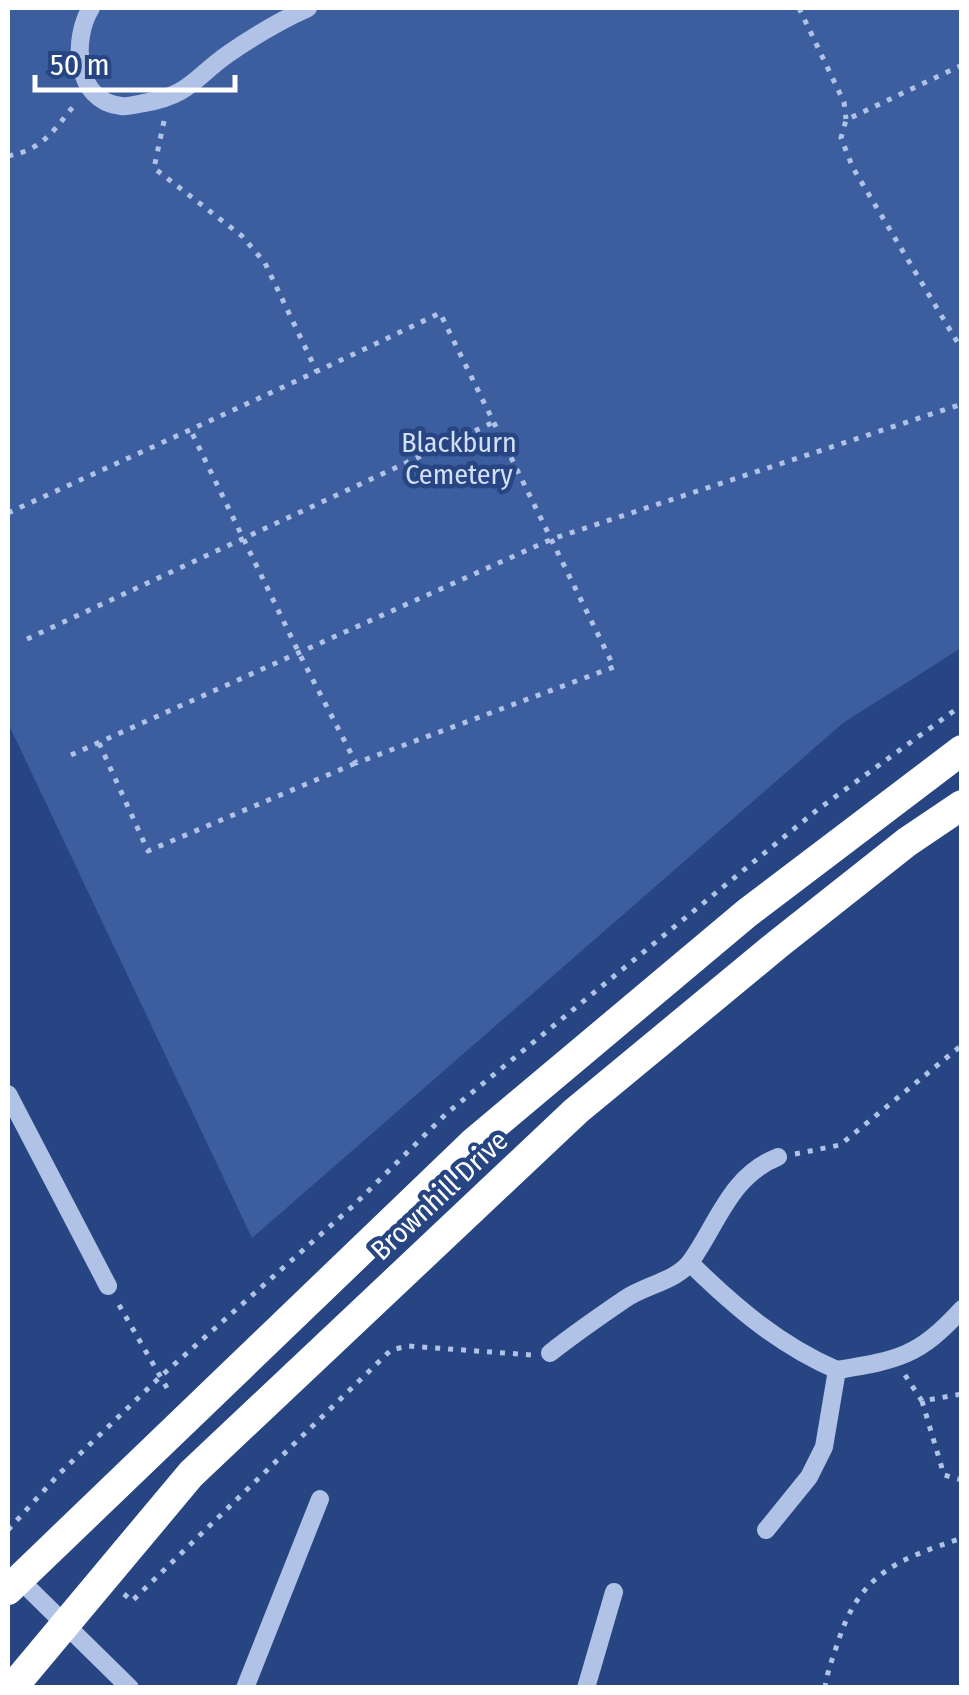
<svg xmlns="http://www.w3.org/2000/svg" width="969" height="1695" font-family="'Fira Sans Condensed',sans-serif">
	<rect width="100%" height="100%" fill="#274582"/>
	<polygon fill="#3c5e9f" points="8,8 961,8 961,648 843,723 252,1238 8,723"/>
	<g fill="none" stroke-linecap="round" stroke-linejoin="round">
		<g stroke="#b0c3e6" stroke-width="5" stroke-dasharray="5 8" stroke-linecap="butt">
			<polyline points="799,8 844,102 846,119"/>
			<polyline points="962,65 846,120 841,138 853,168 962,350"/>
			<polyline points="164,121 154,168 242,236 265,263 317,372"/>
			<path d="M8,156C45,149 54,129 77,102"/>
			<path d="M8,513C152,447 297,382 440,313L614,667L356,763L299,653L190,429"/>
			<polyline points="27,639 494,422"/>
			<polyline points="99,743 148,851 356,763"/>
			<polyline points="71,755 552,539 962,404"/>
			<polyline points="795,1154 840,1145 962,1045"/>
			<polyline points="119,1305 171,1395"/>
			<polyline points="905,1375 922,1401 962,1394"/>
			<polyline points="922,1401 944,1475 962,1480"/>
			<polyline points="8,1530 60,1473 160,1377 354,1205 447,1113 817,810 962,705"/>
			<polyline points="124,1594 132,1601 391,1350 408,1346 532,1355"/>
			<path d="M825,1688C827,1672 833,1657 838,1642C860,1573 897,1560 962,1538"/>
		</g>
		<g stroke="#b0c3e6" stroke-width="18">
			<path d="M91,8C72,38 74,101 121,106C128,107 138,104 144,103C190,95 194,78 228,54C254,36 279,21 308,8"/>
			<polyline points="8,1094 108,1286"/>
			<path d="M690,1263C735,1307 779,1345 837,1370L824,1447L809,1477L766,1530"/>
			<path d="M550,1353C574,1334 600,1316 625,1299C645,1285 677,1281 691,1261C718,1223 730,1176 778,1157"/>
			<path d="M837,1370C899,1360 919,1356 962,1309"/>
			<polyline points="17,1577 130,1688"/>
			<polyline points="245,1688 320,1499"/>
			<polyline points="586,1688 614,1592"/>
		</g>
		<g stroke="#fff" stroke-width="30">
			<polyline points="8,1590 473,1143 747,913 962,750"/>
			<polyline points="12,1688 191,1474 576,1111 778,944 907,842 962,805"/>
		</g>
	</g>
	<g text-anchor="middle" stroke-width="9" stroke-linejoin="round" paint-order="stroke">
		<g font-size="28" fill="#d3dff5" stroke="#274582">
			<text x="459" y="452">Blackburn<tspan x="459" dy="32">Cemetery</tspan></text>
		</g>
		<g font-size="28" fill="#fff" stroke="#274582">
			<text transform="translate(439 1195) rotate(-43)" y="10">Brownhill Drive</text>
		</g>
	</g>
	<rect width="969" height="1695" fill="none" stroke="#ffffff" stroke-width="20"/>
	<path d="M35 75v15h200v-15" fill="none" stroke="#ffffff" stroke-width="5"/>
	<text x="50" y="75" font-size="30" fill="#ffffff" stroke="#274582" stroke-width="8" paint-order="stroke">50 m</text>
</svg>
